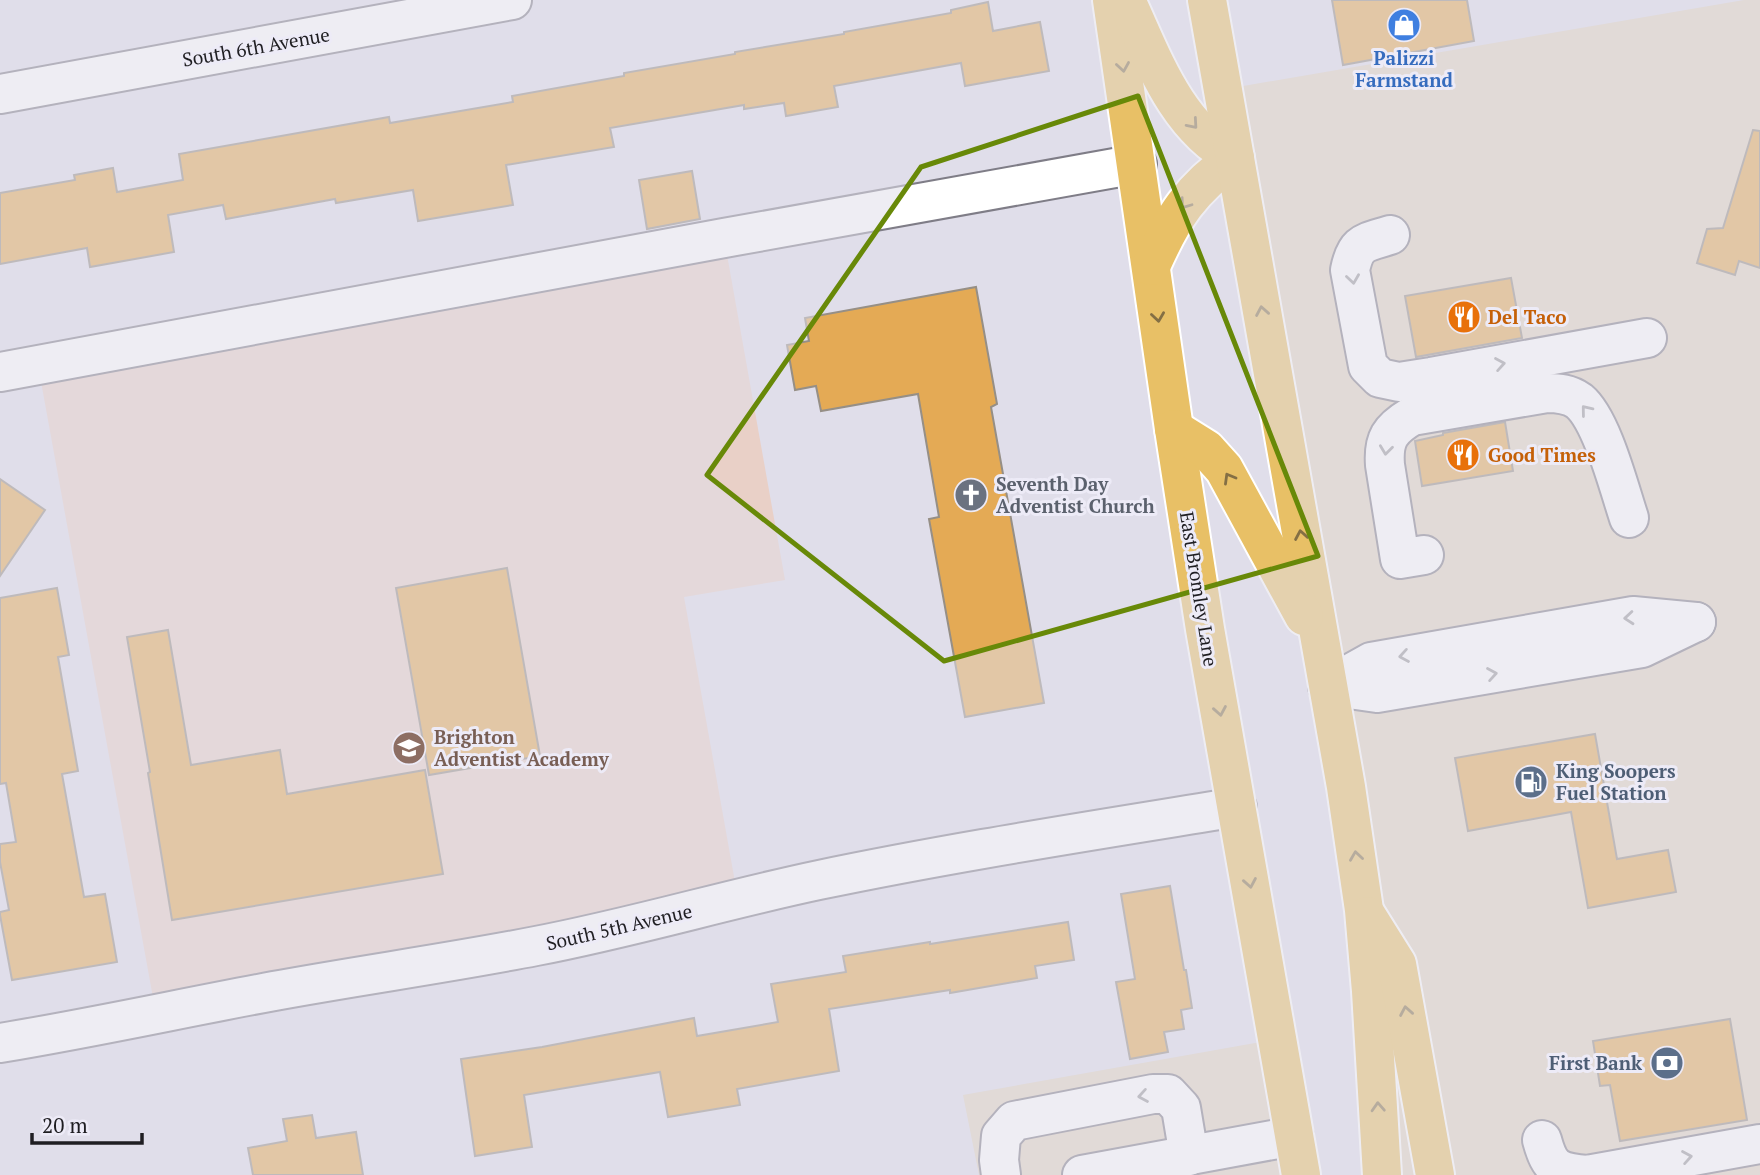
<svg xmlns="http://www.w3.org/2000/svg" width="1760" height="1175" font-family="'PT Serif',serif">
	<rect width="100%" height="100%" fill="#e0deea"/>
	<g fill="#e2d4c1">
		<polygon points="1744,0 1760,0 1760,1175 1372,1175 1328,686 1226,89"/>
		<polygon points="1277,1039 1301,1175 979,1175 963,1095"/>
	</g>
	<polygon fill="#e9d0c7" points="724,238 785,580 684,597 738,899 156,1014 38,365"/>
	<g fill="#e4aa55" stroke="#968f86" stroke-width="2">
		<polygon points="1332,0 1467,0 1474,41 1343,65"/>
		<polygon points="988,2 993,31 1040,22 1049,71 965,86 961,63 834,86 838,107 786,116 784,103 744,109 744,105 610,128 614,147 506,165 513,205 418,221 413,190 336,203 335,199 226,219 223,205 168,215 174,252 90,267 87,248 0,264 0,193 75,180 74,175 113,168 117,192 183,180 179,154 389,117 390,123 513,102 512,96 624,76 624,73 735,54 735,52 844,34 844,32 951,13 951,10"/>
		<polygon points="1753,130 1760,131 1760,268 1739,261 1735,275 1697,263 1707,229 1723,228"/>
		<polygon points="692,171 700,219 647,229 639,180"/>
		<polygon points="1511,278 1522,338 1416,357 1405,296"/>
		<polygon points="976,287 997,404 991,407 1044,703 965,717 929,519 939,517 918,394 821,411 816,386 795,390 787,345 809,341 805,318"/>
		<polygon points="1505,422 1513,471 1422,486 1415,441 1443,435 1443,433"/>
		<polygon points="0,479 45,510 0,576"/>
		<polygon points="507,568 540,756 429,775 396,588"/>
		<polygon points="57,588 69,655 58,657 78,771 62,774 84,897 105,894 117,962 12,980 0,915 0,912 9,910 0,862 0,844 16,842 6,783 0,784 0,598"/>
		<polygon points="168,630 191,765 280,750 287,794 425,770 443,874 172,920 148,773 150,772 127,637"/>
		<polygon points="1595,734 1617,859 1668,850 1676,892 1588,908 1571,812 1468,831 1455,758"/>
		<polygon points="1170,886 1184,970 1186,970 1192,1008 1181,1010 1184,1029 1164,1032 1168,1052 1130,1059 1116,982 1135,979 1121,894"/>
		<polygon points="1068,922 1074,960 1035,966 1037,978 950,993 950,990 829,1009 839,1071 737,1089 740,1105 668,1117 660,1072 524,1095 532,1147 475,1156 461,1059 542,1047 694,1018 697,1036 778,1022 771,984 846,972 843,956 930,942 930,944"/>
		<polygon points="1730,1019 1747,1120 1620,1141 1610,1085 1600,1086 1593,1041"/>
		<polygon points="312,1115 316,1138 356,1132 363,1175 253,1175 248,1148 287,1141 283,1119"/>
	</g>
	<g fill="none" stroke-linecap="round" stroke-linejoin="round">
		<defs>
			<g id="minor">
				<polyline points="0,94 512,0"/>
				<path d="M1390,235C1365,243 1356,241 1350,270L1368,366L1380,378L1399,382L1431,377L1647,338"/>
				<polyline points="0,372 724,238 1137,164"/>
				<path d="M1424,555L1400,559L1385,465C1383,439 1390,429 1412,416L1547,393C1559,393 1569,394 1579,401C1602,420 1619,488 1629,518"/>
				<polyline points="1328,686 1371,662 1633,616 1696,622"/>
				<polyline points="1328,686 1377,693 1642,648 1696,622"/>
				<path d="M0,1043C92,1028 182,1008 274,991C361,975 449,963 536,946C631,928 724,900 819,880C958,851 1098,830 1237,807"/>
				<path d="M1542,1140C1550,1169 1557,1172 1587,1175L1760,1144"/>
				<polyline points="1001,1175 999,1160 1001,1136 1014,1121 1153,1094 1168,1094 1181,1108 1189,1156"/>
				<polyline points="1082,1175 1294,1136"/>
			</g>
			<g id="major">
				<polyline points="1112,0 1174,429 1205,629 1301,1175"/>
				<path d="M1126,0C1153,58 1175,126 1235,158C1191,188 1172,218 1151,266"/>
				<polyline points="1207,0 1346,787 1364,910 1371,991 1382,1175"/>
				<polyline points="1174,429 1206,449 1224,469 1304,616"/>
				<polyline points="1367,916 1397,964 1435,1175"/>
			</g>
		</defs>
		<use href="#minor" stroke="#7f7d87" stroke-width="42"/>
		<use href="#major" stroke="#fff" stroke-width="42"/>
		<use href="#minor" stroke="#fff" stroke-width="38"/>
		<use href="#major" stroke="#e8c066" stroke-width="38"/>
	</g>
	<defs><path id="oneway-chevron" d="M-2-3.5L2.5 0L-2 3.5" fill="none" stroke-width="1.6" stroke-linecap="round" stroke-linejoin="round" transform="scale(1.75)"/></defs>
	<g stroke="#846f44">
		<use href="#oneway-chevron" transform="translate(1123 67) rotate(81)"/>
		<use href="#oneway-chevron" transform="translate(1193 124) rotate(49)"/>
		<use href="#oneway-chevron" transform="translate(1185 204) rotate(126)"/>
		<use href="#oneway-chevron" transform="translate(1262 311) rotate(-100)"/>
		<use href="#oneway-chevron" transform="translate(1158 317) rotate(82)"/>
		<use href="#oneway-chevron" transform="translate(1229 478) rotate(-120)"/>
		<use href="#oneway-chevron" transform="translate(1301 535) rotate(-100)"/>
		<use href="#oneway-chevron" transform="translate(1220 711) rotate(80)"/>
		<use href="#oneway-chevron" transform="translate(1356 856) rotate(-98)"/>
		<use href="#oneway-chevron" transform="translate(1250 883) rotate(80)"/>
		<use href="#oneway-chevron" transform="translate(1406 1011) rotate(-100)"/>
		<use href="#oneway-chevron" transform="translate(1378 1107) rotate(-93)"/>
	</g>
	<g stroke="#9a9a9c">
		<use href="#oneway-chevron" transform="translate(1353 279) rotate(82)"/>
		<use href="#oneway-chevron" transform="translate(1500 364) rotate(-10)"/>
		<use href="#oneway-chevron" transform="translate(1586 410) rotate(-129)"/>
		<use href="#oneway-chevron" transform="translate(1386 450) rotate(97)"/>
		<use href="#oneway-chevron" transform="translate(1629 618) rotate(175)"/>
		<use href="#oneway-chevron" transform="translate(1404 656) rotate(170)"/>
		<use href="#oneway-chevron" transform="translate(1492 674) rotate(-10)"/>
		<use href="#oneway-chevron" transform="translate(1143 1096) rotate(170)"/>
		<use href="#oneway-chevron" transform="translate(1687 1157) rotate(-10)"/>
	</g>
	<path d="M0 0H1760V1175H0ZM1138,96L1318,556L944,661L707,475L921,167Z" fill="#e0deea" fill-opacity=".55" fill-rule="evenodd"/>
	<path fill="none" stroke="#688908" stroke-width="5" stroke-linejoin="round" d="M1138,96L1318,556L944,661L707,475L921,167Z"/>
	<defs>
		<symbol id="shop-disc" viewBox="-11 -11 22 22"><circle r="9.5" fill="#3f7fe0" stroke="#edebf7"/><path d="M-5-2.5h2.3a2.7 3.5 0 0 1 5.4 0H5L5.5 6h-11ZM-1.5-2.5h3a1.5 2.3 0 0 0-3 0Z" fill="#fff"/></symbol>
		<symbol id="restaurant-disc" viewBox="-11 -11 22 22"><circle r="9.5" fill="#e8710a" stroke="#edebf7"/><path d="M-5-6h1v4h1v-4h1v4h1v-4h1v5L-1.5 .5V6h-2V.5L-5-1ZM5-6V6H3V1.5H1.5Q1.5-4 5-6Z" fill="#fff"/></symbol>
		<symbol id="church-disc" viewBox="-11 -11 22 22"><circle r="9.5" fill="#6b7280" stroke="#edebf7"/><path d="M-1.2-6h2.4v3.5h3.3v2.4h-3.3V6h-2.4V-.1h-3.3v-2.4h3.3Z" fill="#fff"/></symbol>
		<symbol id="school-disc" viewBox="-11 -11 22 22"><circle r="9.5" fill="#8d6e63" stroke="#edebf7"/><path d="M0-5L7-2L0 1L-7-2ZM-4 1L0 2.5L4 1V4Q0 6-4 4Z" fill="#fff"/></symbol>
		<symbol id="fuel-disc" viewBox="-11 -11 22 22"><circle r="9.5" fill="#5c6f8a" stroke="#edebf7"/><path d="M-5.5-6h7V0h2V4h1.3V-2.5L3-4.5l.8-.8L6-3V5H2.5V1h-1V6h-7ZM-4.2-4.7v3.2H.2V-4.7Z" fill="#fff"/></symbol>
		<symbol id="bank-disc" viewBox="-11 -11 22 22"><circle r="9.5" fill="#5c6f8a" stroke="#edebf7"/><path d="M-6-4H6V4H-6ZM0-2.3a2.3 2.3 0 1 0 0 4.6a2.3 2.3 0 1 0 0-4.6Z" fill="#fff"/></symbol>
	</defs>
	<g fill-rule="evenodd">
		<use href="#shop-disc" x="1385" y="6" width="38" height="38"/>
		<use href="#restaurant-disc" x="1445" y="298" width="38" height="38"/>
		<use href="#restaurant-disc" x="1444" y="436" width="38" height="38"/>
		<use href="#church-disc" x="952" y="476" width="38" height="38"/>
		<use href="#school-disc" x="390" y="729" width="38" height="38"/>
		<use href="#fuel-disc" x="1512" y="763" width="38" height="38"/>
		<use href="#bank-disc" x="1648" y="1044" width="38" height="38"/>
	</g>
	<g text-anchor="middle" stroke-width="6" stroke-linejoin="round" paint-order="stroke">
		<g font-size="19" fill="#1f1e22" stroke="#edebf7">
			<text transform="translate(256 47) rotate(-10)" y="7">South 6th Avenue</text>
			<text transform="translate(1199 589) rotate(81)" y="7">East Bromley Lane</text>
			<text transform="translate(619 927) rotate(-13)" y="7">South 5th Avenue</text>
		</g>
		<g font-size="19" font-weight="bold" fill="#366cbe" stroke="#edebf7">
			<text x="1404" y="65">Palizzi<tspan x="1404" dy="22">Farmstand</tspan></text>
		</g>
		<g font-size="19" font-weight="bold" fill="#c56008" stroke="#edebf7" text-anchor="start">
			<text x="1488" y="324">Del Taco</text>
			<text x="1488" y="462">Good Times</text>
		</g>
		<g font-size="19" font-weight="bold" fill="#5b616d" stroke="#edebf7" text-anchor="start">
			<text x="996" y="491">Seventh Day<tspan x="996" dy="22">Adventist Church</tspan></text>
		</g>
		<g font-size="19" font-weight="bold" fill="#785e54" stroke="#edebf7" text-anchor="start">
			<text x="434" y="744">Brighton<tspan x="434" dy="22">Adventist Academy</tspan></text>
		</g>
		<g font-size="19" font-weight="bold" fill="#4e5e75" stroke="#edebf7" text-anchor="start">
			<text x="1556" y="778">King Soopers<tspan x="1556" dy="22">Fuel Station</tspan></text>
			<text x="1642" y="1070" text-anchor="end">First Bank</text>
		</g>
	</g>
	<path d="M32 1133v10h110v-10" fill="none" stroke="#1f1e22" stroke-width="3.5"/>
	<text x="42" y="1133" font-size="21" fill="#1f1e22" stroke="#edebf7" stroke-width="5" paint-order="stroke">20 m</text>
</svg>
